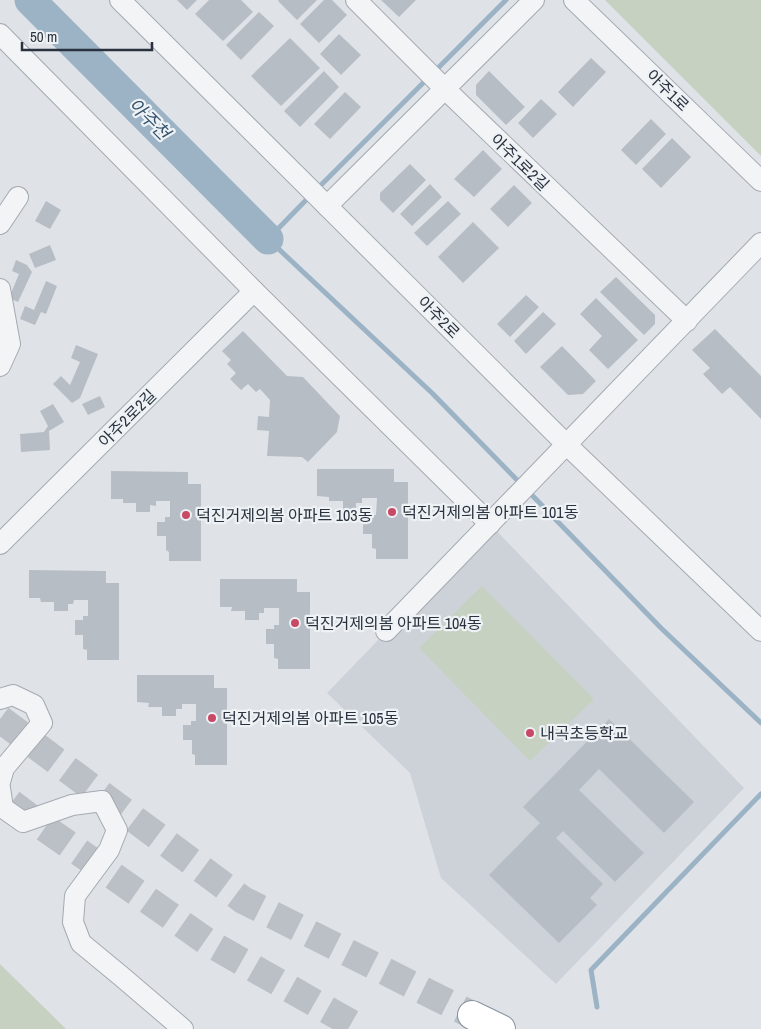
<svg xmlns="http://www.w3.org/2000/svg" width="761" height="1029" font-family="'Archivo Narrow','Noto Sans KR',sans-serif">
	<rect width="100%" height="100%" fill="#dfe3e8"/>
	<polygon fill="#cdd2d9" points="490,524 744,788 556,984 441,878 410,773 327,693"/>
	<g fill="#c6d1c1">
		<polygon points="605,0 761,0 761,156"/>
		<polygon points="482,586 594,699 530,761 419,648"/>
		<polygon points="0,964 66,1029 0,1029"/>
	</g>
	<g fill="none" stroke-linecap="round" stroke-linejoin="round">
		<g stroke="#9cb3c6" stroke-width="5">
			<polyline points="434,72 506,0"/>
			<polyline points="317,189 428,78"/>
			<polyline points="311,195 268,239 432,393 521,484"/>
			<polyline points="527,490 661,628 761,723"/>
			<polyline points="597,1007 591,970 761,794"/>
		</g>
		<polyline stroke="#9cb3c6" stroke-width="31" points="30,0 268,239"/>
	</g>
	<g fill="#b7bdc4">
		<polygon points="177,0 197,0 187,10"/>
		<polygon points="209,0 241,0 253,12 223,41 195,14"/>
		<polygon points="279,0 317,0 297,20 278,1"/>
		<polygon points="324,0 332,0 347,15 319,43 300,24"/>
		<polygon points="381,0 416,0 399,17"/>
		<polygon points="259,12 274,26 241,60 226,45"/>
		<polygon points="339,34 361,55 341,75 320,54"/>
		<polygon points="290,38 320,68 281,106 251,76"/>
		<polygon points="591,58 606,72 573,107 558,92"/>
		<polygon points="324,71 339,87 300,127 284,111"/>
		<polygon points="489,71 525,107 506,125 476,95 476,85"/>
		<polygon points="345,92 361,107 330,139 314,124"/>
		<polygon points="541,99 557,114 533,138 518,123"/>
		<polygon points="651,119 666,134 636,165 621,150"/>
		<polygon points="672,138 691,157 661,188 642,169"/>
		<polygon points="483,150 502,169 474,197 454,179"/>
		<polygon points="410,164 426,180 393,213 380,200 380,193"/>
		<polygon points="430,184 442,197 412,226 400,214"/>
		<polygon points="514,185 532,203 508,227 490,209"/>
		<polygon points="46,201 61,210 50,229 35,221"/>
		<polygon points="448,201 461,214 427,246 414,233"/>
		<polygon points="473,222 499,248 463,283 438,257"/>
		<polygon points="50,245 56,260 35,268 29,254"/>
		<polygon points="16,260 27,265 32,272 18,302 9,298 19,274 12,271"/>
		<polygon points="616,277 655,315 655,324 644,335 600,292"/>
		<polygon points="46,281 57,286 46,314 41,312 35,325 20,319 25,306 34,310"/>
		<polygon points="526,295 539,307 510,337 497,324"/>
		<polygon points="596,298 638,340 608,369 589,350 602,336 580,314"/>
		<polygon points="543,312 556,324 526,354 514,341"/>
		<polygon points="715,329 761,376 761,419 730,387 722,394 703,374 710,368 692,350"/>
		<polygon points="243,331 287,376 303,377 340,416 337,432 308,462 302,457 267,456 269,431 257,430 258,416 269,417 270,400 260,389 256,392 248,384 241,390 230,379 236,373 227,364 231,360 222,351"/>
		<polygon points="76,345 98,354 80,398 72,403 53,384 61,376 70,385 80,362 71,358"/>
		<polygon points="562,346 596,381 583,394 568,395 540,367"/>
		<polygon points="100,396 105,407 88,415 82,404"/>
		<polygon points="53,404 64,422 49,431 50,450 21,452 20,434 44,432 48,426 40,411"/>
		<polygon points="317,469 394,469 394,482 408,482 408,559 376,559 376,549 372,548 372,534 363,534 363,519 372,519 372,515 376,515 377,498 362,498 362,503 356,503 356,510 343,510 343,501 329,501 329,497 317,496"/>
		<polygon points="111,471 188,472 188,484 201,484 201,561 169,561 169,552 166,550 166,536 157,536 157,522 165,522 165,517 170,517 170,501 156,501 156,506 150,505 150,512 136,512 136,503 123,503 123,499 111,499"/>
		<polygon points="29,570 106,571 106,583 119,583 119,660 87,660 87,650 83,649 83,635 75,635 75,620 83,620 83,616 88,616 88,600 74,600 73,604 68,604 68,611 54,611 54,602 41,602 40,598 29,598"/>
		<polygon points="220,579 297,579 297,592 310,592 310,669 278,669 278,659 274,658 274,644 266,644 266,629 274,629 274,625 279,625 279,608 264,608 264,613 259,613 259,620 245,620 245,611 231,611 232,607 220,607"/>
		<polygon points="137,675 214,675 214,688 227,688 227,765 195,765 195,755 192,754 192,740 183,740 183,725 191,725 191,721 196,721 196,704 182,704 182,709 176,709 176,716 162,716 162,707 148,707 149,703 137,702"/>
		<polygon points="609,719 694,802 664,833 599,769 579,790 644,853 615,882 563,831 556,838 603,884 590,898 597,905 559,943 489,875 540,823 523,807"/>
	</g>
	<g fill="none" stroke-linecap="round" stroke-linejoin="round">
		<g stroke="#bbc0c6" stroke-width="28" stroke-dasharray="28 14" stroke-linecap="butt">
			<polyline points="0,719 243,900 472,1015"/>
			<polyline points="11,803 32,819 209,943 361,1029"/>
		</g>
		<defs>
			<g id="minor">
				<polyline points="120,0 302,181 327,206 567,445 761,631"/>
				<polyline points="356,0 445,89 687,321"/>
				<polyline points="574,0 761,181"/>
				<polyline points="0,34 254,291 490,524"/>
				<polyline points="327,206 534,0"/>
				<polyline points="0,224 18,197"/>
				<polyline points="0,289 10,344 0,366"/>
				<polyline points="0,544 254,291"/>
				<polyline points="386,631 761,243"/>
				<polyline points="0,699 13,695 34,705 42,723 4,768 0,782"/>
				<polyline points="0,788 3,808 23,822 72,805 102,801 117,830 109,850 75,896 73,922 81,943 121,976 183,1029"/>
			</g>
			<polyline id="highway" points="472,1015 501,1029"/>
		</defs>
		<use href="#minor" stroke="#a5aab2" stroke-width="22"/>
		<use href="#highway" stroke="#87929e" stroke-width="30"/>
		<use href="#minor" stroke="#f2f4f6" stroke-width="20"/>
		<use href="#highway" stroke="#fff" stroke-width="28"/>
	</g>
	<g fill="#c74965" stroke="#eef2f5" stroke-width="2">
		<circle cx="392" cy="512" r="5"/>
		<circle cx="186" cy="515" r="5"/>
		<circle cx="295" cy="623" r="5"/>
		<circle cx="212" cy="718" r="5"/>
		<circle cx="530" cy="733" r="5"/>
	</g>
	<g text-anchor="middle" stroke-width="4.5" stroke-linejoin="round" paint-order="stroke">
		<g font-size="16" fill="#29323e" stroke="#eef2f5">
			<text transform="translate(668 90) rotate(44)" y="6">아주1로</text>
			<text transform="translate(520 162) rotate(44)" y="6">아주1로2길</text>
			<text transform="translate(439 317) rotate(45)" y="6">아주2로</text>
			<text transform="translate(127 418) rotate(-45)" y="6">아주2로2길</text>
		</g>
		<g font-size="16" fill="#29323e" stroke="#eef2f5" text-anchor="start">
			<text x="402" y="518">덕진거제의봄 아파트 101동</text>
			<text x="196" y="521">덕진거제의봄 아파트 103동</text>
			<text x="305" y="629">덕진거제의봄 아파트 104동</text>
			<text x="222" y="724">덕진거제의봄 아파트 105동</text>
			<text x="540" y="739">내곡초등학교</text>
		</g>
		<g font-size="18" font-style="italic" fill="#355370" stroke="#eef2f5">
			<text transform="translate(149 119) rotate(45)" y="6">아주천</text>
		</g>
	</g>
	<path d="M22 42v8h130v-8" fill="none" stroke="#29323e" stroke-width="2.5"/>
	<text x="30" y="42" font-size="15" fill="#29323e" stroke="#eef2f5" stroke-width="4" paint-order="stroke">50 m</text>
</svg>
